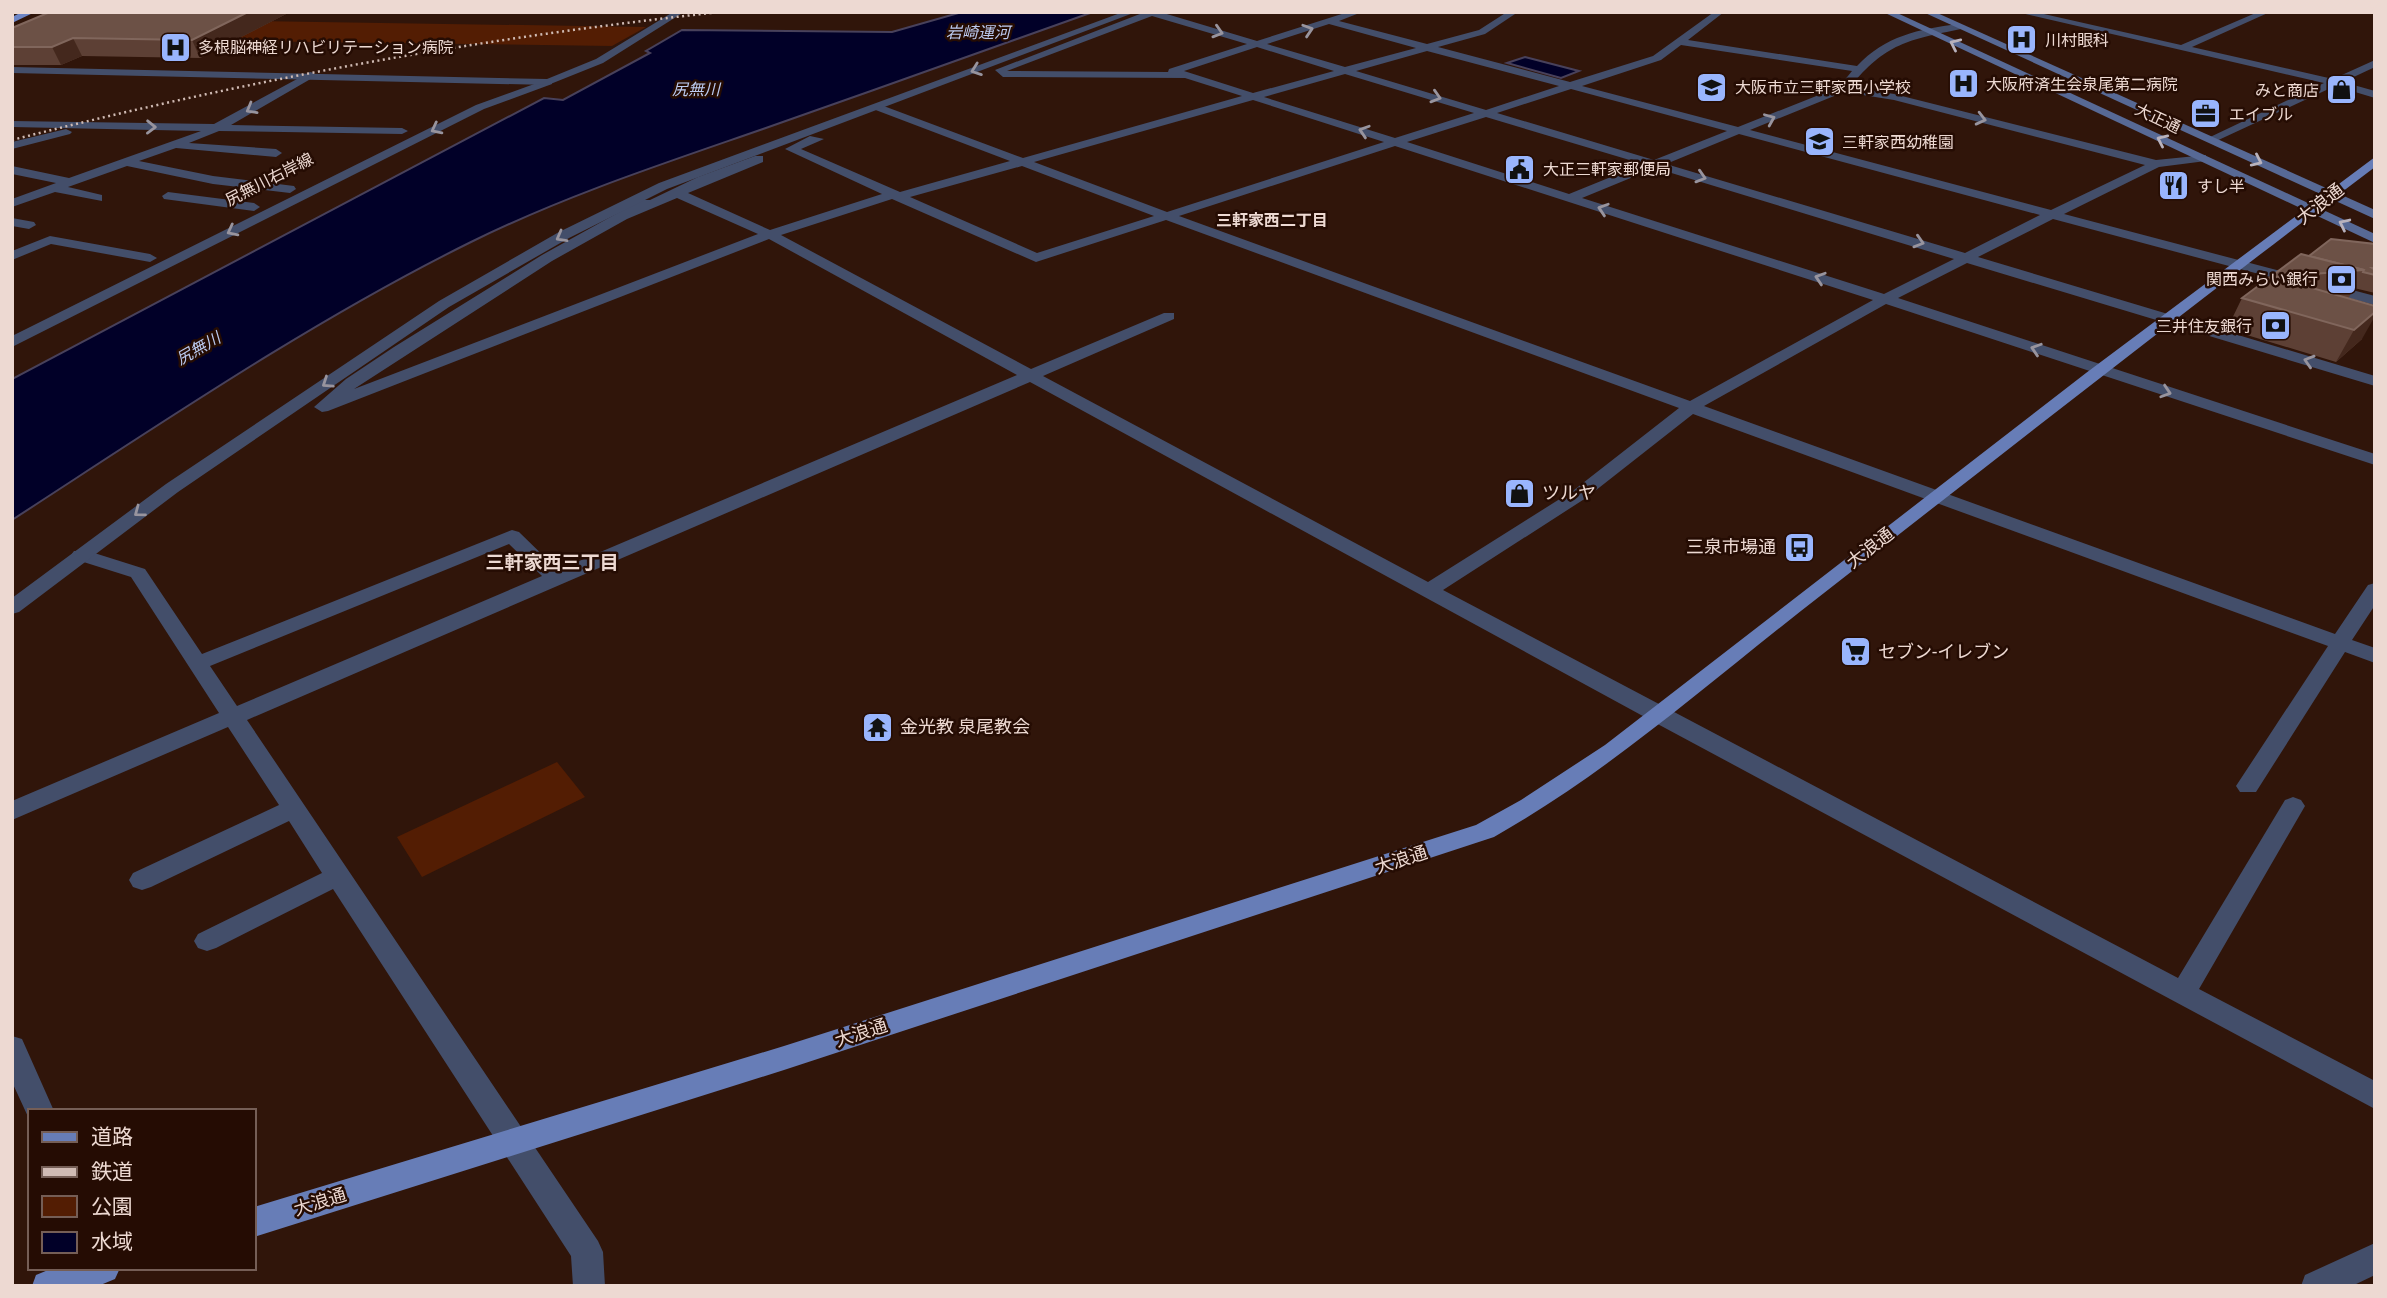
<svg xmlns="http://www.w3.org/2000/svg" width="2387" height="1298" font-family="Ubuntu,'Noto Sans JP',sans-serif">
	<rect width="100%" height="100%" fill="#30150a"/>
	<g fill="#531d03">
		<polygon points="68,18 646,27 612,46 22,38"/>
		<polygon points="557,762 585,797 422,877 397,837"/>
	</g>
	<g fill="#010028" stroke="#48415b" stroke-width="2">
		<path d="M962,12H1093C983,52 873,90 763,129C665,163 564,196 471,242C313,320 160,424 12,520V379L544,98L563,100L650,53L646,51L682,30L892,32Z"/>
		<polygon points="1525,57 1579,71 1561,78 1507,63"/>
	</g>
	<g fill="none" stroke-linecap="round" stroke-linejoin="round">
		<g fill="#434e6a" fill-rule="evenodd">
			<path d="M1145,12H1160L1257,41L1348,12H1362L1339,21L1427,44L1479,30L1507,12H1518L1485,34L1438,47L1570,82L1653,56L1714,12H1724L1688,40L1857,66C1885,36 1919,29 1958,24L1961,29C1908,40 1886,43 1850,87L1894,94L2156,160L2206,155V161L2159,167L2064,214L2375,296V305L2053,219L1978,257L2375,376V386L1967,263L1898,298L2375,454V465L1886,304L1704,406L2335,634L2368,585L2375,583V605L2352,640L2375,648V663L2345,652L2256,792H2240L2236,786L2328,646L1693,414L1586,498L1443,590L2178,978L2285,800L2293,797L2301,800L2305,806L2199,989L2375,1081V1109L1652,721L1030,382L247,720L598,1241L603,1252L605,1286H573L571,1256L333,889L216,948L207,951L198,948L194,941L198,934L322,873L289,821L151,887L142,890L133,887L129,880L133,873L279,805L228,727L12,820V801L219,713L131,577L74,559L71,555L74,551H88L145,569L202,654L512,530L519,532L558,570L1017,375L769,239L328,411L322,412L314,407L346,379L394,347L542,255L641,200H650L698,177L755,156H763V162L688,193L770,230L882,194L785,149L810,136L824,139L801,149L900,192L1010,161L873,109V105H881L1023,158L1242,96L1185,78L1003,77L995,70ZM1152,16L1247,44L1169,69L1168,72L1007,71ZM1329,24L1416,48L1345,67L1267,44ZM1681,45L1852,71L1839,87L1738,127L1582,86L1661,60ZM1257,47L1334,71L1253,93L1184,71ZM1427,51L1559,86L1486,110L1356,71ZM1345,74L1474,113L1395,138L1264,97ZM1571,89L1727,131L1654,160L1497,113ZM1844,92L1894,100L2145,165L2051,210L1750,130ZM1253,100L1384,142L1167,212L1034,162ZM1486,117L1643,164L1569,194L1407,142ZM1739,134L2040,215L1965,253L1666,164ZM1395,146L1873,300L1690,401L1179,216ZM1022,166L1154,216L1037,253L910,197ZM1655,168L1954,259L1884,294L1582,198ZM677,198L758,234L354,389L552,261L627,219ZM892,199L1036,262L1166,220L1679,408L1574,490L1428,582L1043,376L1174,319V313H1164L1031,369L781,235ZM509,544L542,576L237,706L210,666Z"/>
			<polygon points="2017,12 2035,12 2181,45 2258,12 2270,12 2192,47 2333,79 2375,60 2375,67 2343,82 2375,91 2375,98 2335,86 2212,143 2206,140 2208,138 2324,83"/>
			<polygon points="310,72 314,73 314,77 231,125 402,128 408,131 402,134 219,131 189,143 276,149 282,153 276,157 176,148 139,161 213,176 294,186 296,189 290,193 213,184 127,166 68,187 102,195 102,201 55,192 12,207 12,199 56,183 12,174 12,166 69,178 201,131 12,127 12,121 214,124"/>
			<polygon points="548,79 552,80 552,84 484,109 12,347 12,336 476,105"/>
			<polygon points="66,129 72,132 70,134 12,149 12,142"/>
			<polygon points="168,192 254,203 260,207 254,211 164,199 162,196"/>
			<polygon points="12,218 34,222 36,225 29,229 12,226"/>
			<polygon points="50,236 150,254 157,258 150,262 51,244 12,260 12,251"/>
			<polygon points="12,1036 22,1039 54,1111 30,1111 30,1121 12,1082"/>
			<polygon points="2375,1243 2375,1275 2352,1286 2301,1286 2305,1275"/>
		</g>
		<g fill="#434e6a" fill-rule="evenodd">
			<polygon points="673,12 684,12 603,63 548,85 12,73 12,67 547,79 596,59"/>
			<polygon points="1123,12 1136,12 667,189 569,238 449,307 178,492 19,612 12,614 12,598 166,484 439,301 559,232 659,183"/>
		</g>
		<g fill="#576995" fill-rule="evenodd">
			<polygon points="1883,12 1895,12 2375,234 2375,243"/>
			<polygon points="1923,12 1935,12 2375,210 2375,219"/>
		</g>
		<g fill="#677db7" fill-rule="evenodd">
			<path d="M2375,157V167C2190,307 2007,450 1824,593C1715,677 1614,769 1494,837L784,1070L254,1237V1207L784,1046L1476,825L1521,800L1605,745L2086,373Z"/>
			<polygon points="53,1268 120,1268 115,1279 98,1286 32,1286 36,1275"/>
		</g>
		<polygon fill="#6e86c6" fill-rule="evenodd" points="22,12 35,12 12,23 12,17"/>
		<path stroke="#d0bbb4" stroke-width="2.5" stroke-dasharray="2 3.5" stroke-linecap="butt" d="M12,140C245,80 480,38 720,12"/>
	</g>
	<g fill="#5d4035">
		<polygon points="290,12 200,58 82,56 61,65 12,65 12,28"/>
		<polygon points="2375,244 2375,293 2354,288 2348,299 2362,339 2336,362 2227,329 2242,298 2309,256"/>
	</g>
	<g fill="#44281d">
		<polygon points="248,12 290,12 200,58 192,40"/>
		<polygon points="73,38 82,56 61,65 52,47"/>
		<polygon points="2375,312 2375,316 2362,339 2336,362 2354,330"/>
	</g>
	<g fill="#6c5146" stroke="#80665c" stroke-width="2">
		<polygon points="50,12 248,12 192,40 73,38 52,47 12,47 12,28"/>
		<polygon points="2331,239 2375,244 2375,268 2372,268 2375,270 2375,275 2363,272 2364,270 2309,256"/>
		<polygon points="2301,254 2364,270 2274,277 2375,306 2375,312 2354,330 2242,298"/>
	</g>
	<defs><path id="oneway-chevron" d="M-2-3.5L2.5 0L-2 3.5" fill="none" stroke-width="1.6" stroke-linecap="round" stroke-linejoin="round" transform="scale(1.75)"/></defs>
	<g stroke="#98949e">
		<use href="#oneway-chevron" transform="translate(1308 30) rotate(-18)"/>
		<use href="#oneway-chevron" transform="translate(1218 32) rotate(17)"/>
		<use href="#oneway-chevron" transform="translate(976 70) rotate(160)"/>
		<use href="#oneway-chevron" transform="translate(1436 97) rotate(17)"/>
		<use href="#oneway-chevron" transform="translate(251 109) rotate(150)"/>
		<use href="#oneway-chevron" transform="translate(1770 119) rotate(-23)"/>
		<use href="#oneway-chevron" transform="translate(1981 119) rotate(14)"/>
		<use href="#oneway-chevron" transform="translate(151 127) rotate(1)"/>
		<use href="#oneway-chevron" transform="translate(436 129) rotate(153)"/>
		<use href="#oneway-chevron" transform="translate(1364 131) rotate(-162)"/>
		<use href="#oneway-chevron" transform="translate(1701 177) rotate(17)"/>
		<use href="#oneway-chevron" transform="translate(1603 209) rotate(-162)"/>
		<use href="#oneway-chevron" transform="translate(232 231) rotate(153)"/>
		<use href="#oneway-chevron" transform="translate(561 237) rotate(151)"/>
		<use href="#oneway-chevron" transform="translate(1919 242) rotate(17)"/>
		<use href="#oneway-chevron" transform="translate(1820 278) rotate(-162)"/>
		<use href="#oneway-chevron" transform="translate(2036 349) rotate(-162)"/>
		<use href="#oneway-chevron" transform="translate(2309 361) rotate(-163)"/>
		<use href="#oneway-chevron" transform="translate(327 383) rotate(146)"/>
		<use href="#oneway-chevron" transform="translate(2166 392) rotate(18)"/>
		<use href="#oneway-chevron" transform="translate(139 512) rotate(143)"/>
	</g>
	<g stroke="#b8b2bd">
		<use href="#oneway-chevron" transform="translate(1955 44) rotate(-155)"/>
		<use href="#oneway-chevron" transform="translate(2162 140) rotate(-155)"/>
		<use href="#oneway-chevron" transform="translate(2257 161) rotate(25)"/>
		<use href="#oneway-chevron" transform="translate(2344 224) rotate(-154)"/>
	</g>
	<defs>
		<symbol id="hospital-square" viewBox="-11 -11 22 22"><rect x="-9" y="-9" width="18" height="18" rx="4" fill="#99b5fd" stroke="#250c03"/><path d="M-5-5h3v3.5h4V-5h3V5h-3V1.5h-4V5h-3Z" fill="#111"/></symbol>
		<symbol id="school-square" viewBox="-11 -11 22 22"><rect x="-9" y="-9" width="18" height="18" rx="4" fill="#99b5fd" stroke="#250c03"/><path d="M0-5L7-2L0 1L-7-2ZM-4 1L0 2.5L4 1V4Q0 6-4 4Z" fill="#111"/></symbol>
		<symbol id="shop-square" viewBox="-11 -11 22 22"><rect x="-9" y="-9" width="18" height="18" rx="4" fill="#99b5fd" stroke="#250c03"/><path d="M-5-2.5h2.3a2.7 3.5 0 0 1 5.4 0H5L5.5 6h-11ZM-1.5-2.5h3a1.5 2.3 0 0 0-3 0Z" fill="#111"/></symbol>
		<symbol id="office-square" viewBox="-11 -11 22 22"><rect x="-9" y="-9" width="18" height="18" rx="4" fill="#99b5fd" stroke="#250c03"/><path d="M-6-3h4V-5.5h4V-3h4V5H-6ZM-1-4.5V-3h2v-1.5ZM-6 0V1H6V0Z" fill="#111"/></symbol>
		<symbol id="civic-square" viewBox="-11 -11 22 22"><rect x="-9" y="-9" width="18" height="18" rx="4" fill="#99b5fd" stroke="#250c03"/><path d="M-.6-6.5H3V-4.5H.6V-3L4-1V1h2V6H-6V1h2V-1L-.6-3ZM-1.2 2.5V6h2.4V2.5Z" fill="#111"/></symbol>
		<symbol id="restaurant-square" viewBox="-11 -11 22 22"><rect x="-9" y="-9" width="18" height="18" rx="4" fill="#99b5fd" stroke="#250c03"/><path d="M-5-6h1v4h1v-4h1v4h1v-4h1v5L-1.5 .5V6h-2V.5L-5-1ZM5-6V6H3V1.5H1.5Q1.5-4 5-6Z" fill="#111"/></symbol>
		<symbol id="bank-square" viewBox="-11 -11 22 22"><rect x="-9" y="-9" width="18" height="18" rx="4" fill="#99b5fd" stroke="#250c03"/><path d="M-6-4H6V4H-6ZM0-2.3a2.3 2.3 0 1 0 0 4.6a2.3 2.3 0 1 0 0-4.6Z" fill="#111"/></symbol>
		<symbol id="bus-square" viewBox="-11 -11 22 22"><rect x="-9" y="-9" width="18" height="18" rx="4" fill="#99b5fd" stroke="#250c03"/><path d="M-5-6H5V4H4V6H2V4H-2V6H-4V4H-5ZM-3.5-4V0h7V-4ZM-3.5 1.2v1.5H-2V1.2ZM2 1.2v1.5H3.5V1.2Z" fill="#111"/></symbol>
		<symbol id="supermarket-square" viewBox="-11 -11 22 22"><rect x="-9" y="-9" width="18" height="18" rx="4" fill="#99b5fd" stroke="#250c03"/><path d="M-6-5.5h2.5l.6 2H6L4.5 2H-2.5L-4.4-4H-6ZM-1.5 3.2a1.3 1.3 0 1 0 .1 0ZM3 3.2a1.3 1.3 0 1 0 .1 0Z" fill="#111"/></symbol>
		<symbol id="temple-square" viewBox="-11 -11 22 22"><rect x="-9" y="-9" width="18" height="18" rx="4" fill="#99b5fd" stroke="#250c03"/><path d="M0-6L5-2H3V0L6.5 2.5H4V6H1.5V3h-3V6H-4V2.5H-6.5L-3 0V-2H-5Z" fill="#111"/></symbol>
	</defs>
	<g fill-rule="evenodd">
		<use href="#hospital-square" x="2004" y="22" width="35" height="35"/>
		<use href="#hospital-square" x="158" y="30" width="35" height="35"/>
		<use href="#hospital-square" x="1946" y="66" width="35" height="35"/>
		<use href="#school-square" x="1694" y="70" width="35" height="35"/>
		<use href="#shop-square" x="2324" y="72" width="35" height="35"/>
		<use href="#office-square" x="2188" y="96" width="35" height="35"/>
		<use href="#school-square" x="1802" y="124" width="35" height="35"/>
		<use href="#civic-square" x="1502" y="152" width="35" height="35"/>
		<use href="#restaurant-square" x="2156" y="168" width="35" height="35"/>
		<use href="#bank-square" x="2324" y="262" width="35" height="35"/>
		<use href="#bank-square" x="2258" y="308" width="35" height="35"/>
		<use href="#shop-square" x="1502" y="476" width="35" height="35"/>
		<use href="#bus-square" x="1782" y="530" width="35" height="35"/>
		<use href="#supermarket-square" x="1838" y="634" width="35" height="35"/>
		<use href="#temple-square" x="860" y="710" width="35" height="35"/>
	</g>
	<g text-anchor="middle" stroke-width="5" stroke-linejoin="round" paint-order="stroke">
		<g font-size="16" font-style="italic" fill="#bbcaf0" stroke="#250c03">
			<text x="978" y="38">岩崎運河</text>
			<text x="696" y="95">尻無川</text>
			<text transform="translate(198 348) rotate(-30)" y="6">尻無川</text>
		</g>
		<g font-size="16" fill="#edd9d2" stroke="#250c03" text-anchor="start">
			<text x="2045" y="46">川村眼科</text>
			<text x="198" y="53">多根脳神経リハビリテーション病院</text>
			<text x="1986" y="90">大阪府済生会泉尾第二病院</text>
			<text x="1735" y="93">大阪市立三軒家西小学校</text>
			<text x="2319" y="96" text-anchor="end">みと商店</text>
			<text x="2229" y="120">エイブル</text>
			<text x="1842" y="148">三軒家西幼稚園</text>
			<text x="1543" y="175">大正三軒家郵便局</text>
			<text x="2197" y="192">すし半</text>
			<text x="2318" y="285" text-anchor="end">関西みらい銀行</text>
			<text x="2252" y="332" text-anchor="end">三井住友銀行</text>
		</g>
		<g font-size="16" fill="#edd9d2" stroke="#250c03">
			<text transform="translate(2158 118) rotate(25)" y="6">大正通</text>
			<text transform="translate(269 179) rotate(-27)" y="6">尻無川右岸線</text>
		</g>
		<g font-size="16" font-weight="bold" fill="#edd9d2" stroke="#250c03">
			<text x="1272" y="226">三軒家西二丁目</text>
		</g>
		<g font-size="18" fill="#edd9d2" stroke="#250c03">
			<text transform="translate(2320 204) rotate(-38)" y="6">大浪通</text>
			<text transform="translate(1870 548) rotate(-38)" y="6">大浪通</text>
			<text transform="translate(1401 860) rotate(-18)" y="6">大浪通</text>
			<text transform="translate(861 1033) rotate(-18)" y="6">大浪通</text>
			<text transform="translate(320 1202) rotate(-17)" y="6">大浪通</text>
		</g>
		<g font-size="18" fill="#edd9d2" stroke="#250c03" text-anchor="start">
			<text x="1542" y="499">ツルヤ</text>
			<text x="1776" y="553" text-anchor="end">三泉市場通</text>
			<text x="1878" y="658">セブン-イレブン</text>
			<text x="900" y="733">金光教 泉尾教会</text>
		</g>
		<g font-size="19" font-weight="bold" fill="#edd9d2" stroke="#250c03">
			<text x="552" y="569">三軒家西三丁目</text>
		</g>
	</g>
	<rect width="2387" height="1298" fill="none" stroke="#edd9d2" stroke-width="28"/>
	<rect x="28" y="1109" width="228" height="161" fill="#250c03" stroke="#755e56" stroke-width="2"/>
	<rect x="42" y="1132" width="35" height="10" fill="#677db7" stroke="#755e56" stroke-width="2"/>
	<text x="91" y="1144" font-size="21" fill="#edd9d2">道路</text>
	<rect x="42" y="1167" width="35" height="10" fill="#d0bbb4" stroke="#755e56" stroke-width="2"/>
	<text x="91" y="1179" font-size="21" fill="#edd9d2">鉄道</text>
	<rect x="42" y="1196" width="35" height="21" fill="#531d03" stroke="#755e56" stroke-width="2"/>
	<text x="91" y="1214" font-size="21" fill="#edd9d2">公園</text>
	<rect x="42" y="1232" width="35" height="21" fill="#010028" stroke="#755e56" stroke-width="2"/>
	<text x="91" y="1249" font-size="21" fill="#edd9d2">水域</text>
</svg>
